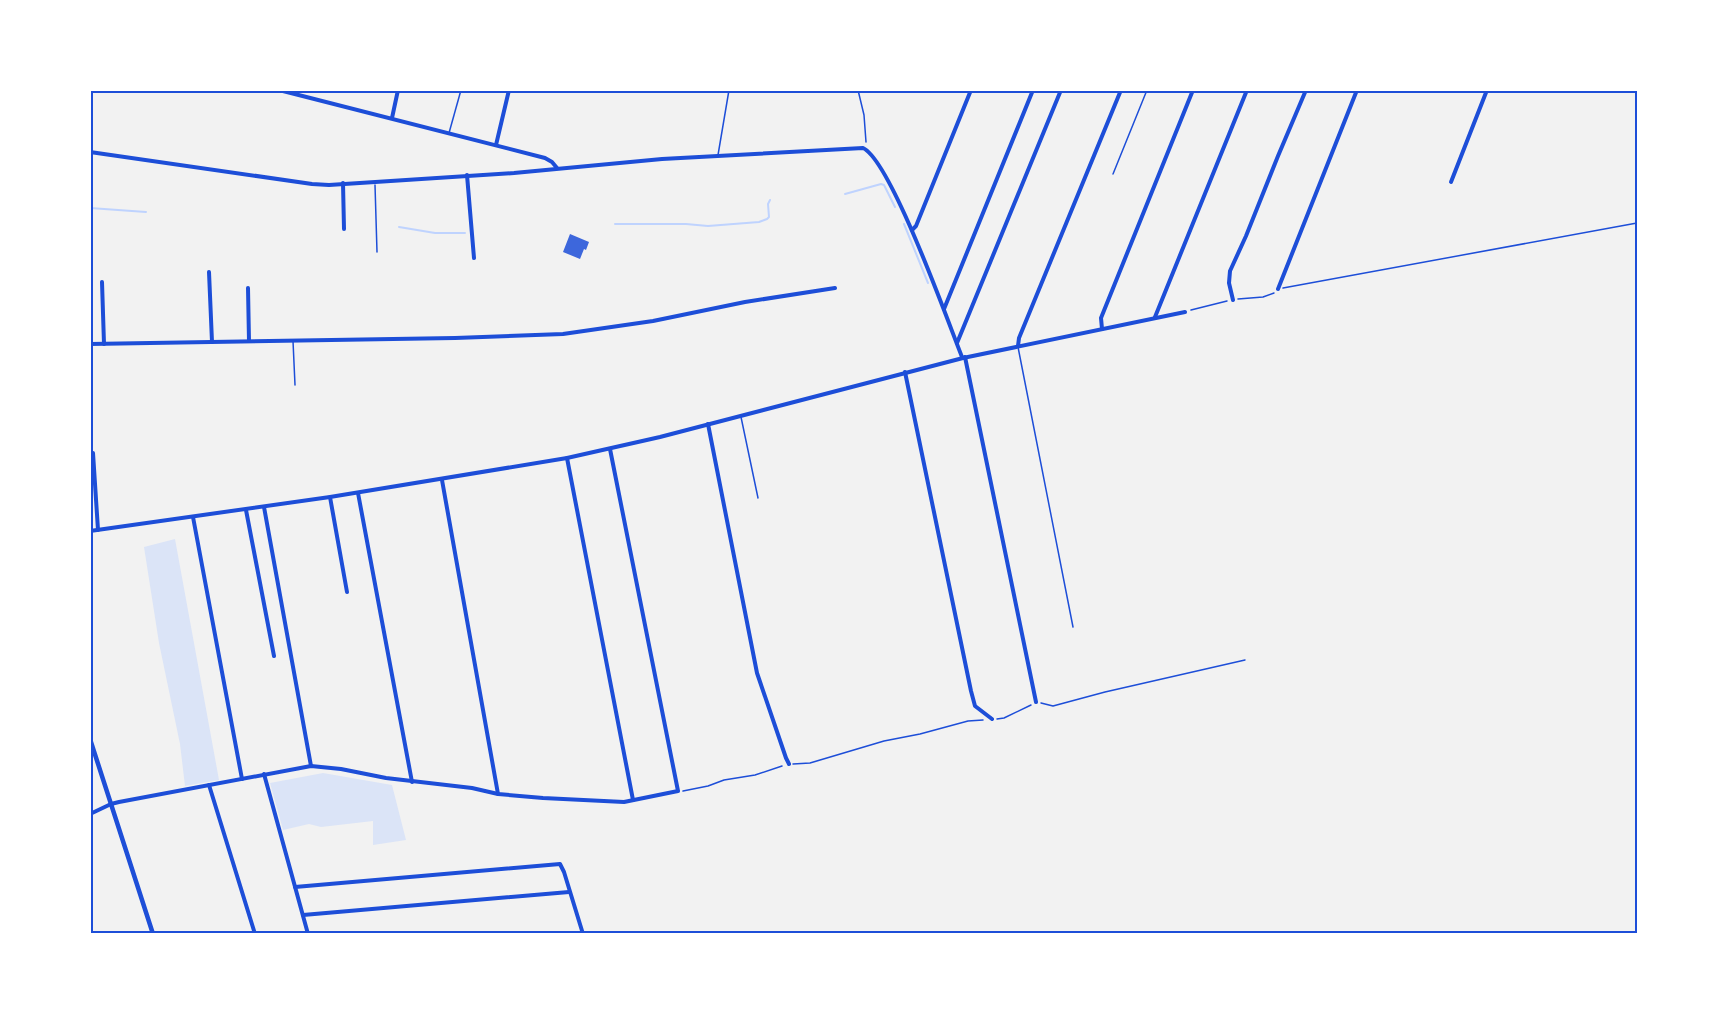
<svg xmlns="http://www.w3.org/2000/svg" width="1727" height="1024" font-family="Ubuntu,sans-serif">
	<rect width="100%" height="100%" fill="#f2f2f2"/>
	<g fill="#dbe4f7">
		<polygon points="175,539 219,780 185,786 180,744 159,643 144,547"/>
		<polygon points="323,773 392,785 406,840 373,845 373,821 321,827 309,824 283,830 270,783"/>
	</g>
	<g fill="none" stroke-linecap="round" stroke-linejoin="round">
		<g stroke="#bfd3fe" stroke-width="2">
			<polyline points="845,194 881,184 884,185 895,207"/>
			<polyline points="90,208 146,212"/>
			<polyline points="615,224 686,224 708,226 759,222 767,219 769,217 768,204 770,200"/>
			<polyline points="904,224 928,283"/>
			<polyline points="399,227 435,233 465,233"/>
		</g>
	</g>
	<polygon fill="#3d67dc" points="570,234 589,242 586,250 584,249 580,259 563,252"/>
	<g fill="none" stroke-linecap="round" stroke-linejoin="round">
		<g stroke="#1d4ed8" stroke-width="1.5">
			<polyline points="858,90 864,115 866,142"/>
			<polyline points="1283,288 1637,223"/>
			<polyline points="1238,299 1263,297 1274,293"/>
			<polyline points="1191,310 1227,301"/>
			<polyline points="1041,703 1053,706 1105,692 1245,660"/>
			<polyline points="997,719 1004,718 1031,705"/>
			<polyline points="793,764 810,763 884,741 920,734 968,721 983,720"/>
			<polyline points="683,791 708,786 724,780 755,775 782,766"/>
		</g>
		<g stroke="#1d4ed8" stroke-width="1.5">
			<polyline points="449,133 461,90"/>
			<polyline points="718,155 729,90"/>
			<polyline points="1113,174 1147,90"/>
			<polyline points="375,185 377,252"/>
			<polyline points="293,341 295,385"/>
			<polyline points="1018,347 1073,627"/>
			<polyline points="741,417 758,498"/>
		</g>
		<g stroke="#1d4ed8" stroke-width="4">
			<polyline points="279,90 545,158 552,162 557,168"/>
			<polyline points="392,118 398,90"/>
			<polyline points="496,145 509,90"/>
			<path d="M90,152L312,184L329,185L514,173L662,159L863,148C891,161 948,322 962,357"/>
			<polyline points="467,175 474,258"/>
			<polyline points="1451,182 1487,90"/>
			<polyline points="343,183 344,229"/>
			<polyline points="912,230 916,226 971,90"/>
			<polyline points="209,272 212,342"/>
			<polyline points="102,282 104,344"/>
			<polyline points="248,288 249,341"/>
			<polyline points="1278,289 1357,90"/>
			<polyline points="1233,300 1229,283 1230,271 1246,236 1278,156 1306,90"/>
			<polyline points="944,309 1033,90"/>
			<polyline points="1155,317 1247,90"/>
			<polyline points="1102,329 1101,318 1193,90"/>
			<polyline points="957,343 1061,90"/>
			<polyline points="90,344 455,338 563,334 653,321 745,302 835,288"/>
			<polyline points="1018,346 1019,338 1121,90"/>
			<polyline points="965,357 1036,702"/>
			<polyline points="905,372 971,691 975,706 992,719"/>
			<polyline points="708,424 757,673 786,758 789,764"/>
			<polyline points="93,453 98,530"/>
			<polyline points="567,458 633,800"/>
			<polyline points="442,480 498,794"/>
			<polyline points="358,493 412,782"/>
			<polyline points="330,497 347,592"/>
			<polyline points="264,507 311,766"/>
			<polyline points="246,510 274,656"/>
			<polyline points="193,517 242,779"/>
			<polyline points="90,531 330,497 567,458 660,437 963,358 1185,312"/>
			<polyline points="264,774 308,934"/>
			<polyline points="209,785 255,934"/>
			<polyline points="90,814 111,804 119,802 311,766 341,769 386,778 472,788 498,794 543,798 624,802 678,791 610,449"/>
			<polyline points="295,887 560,864 564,872 583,934"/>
			<polyline points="303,915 569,892"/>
		</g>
		<polyline stroke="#1d4ed8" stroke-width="4.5" points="90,739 153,934"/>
	</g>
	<rect width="1727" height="1024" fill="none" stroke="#ffffff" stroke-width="183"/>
	<rect x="92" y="92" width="1544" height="840" fill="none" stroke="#1d4ed8" stroke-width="2"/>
</svg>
